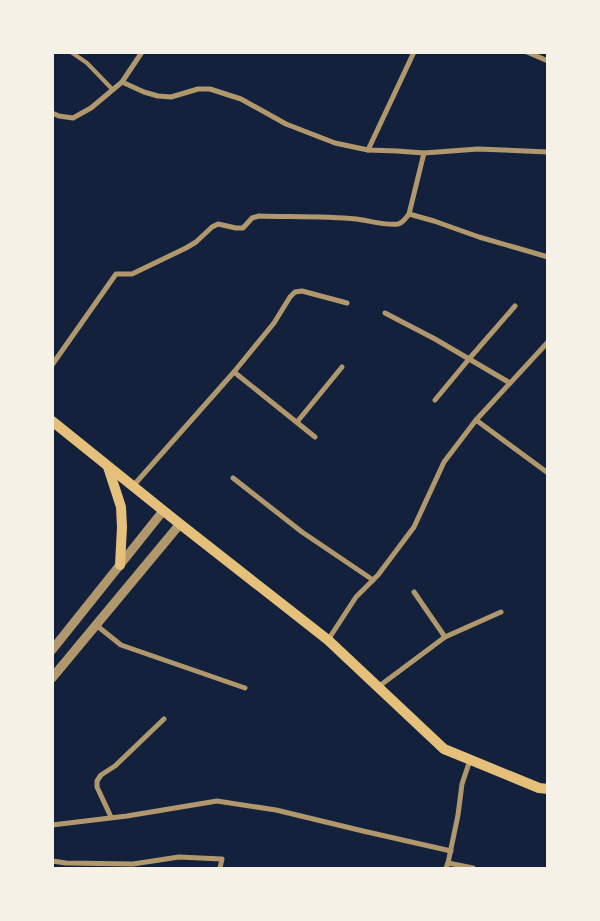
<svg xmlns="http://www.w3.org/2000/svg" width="600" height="921" font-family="Poppins,sans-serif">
	<rect width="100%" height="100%" fill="#14213d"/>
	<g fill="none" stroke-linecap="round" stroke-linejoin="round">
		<polyline stroke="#b1986c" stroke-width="4" points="71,52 87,63 113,90"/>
		<g stroke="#b1986c" stroke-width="5">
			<polyline points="527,52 548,61"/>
			<polyline points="122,82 144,92 158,96 171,97 198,89 210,89 241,99 286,124 335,143 368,150 397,151 424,153 478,149 548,152"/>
			<polyline points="52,113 59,116 73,118 91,108 122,82 142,52"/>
			<polyline points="368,150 414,52"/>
			<polyline points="409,214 434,221 479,237 548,257"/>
			<polyline points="385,313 435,339 510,383"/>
			<path d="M52,365L116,274H132L186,248L196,242L212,227L218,224L236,228H243L252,218L259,216C291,217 324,216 356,219C366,220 388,226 398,224C403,223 406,218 409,214L424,153"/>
			<polyline points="234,372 315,437"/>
			<polyline points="435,400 469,359 515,306"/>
			<polyline points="476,420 548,473"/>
			<polyline points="297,422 342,367"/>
			<polyline points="233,478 302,532 373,580"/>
			<polyline points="133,486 234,372 274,323 290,297 295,292 302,291 347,303"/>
			<polyline points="414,592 445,637"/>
			<polyline points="96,625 121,645 245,688"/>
			<polyline points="328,640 356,597 378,575 414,527 444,462 476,420 548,342"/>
			<polyline points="378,687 445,637 501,612"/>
			<polyline points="111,817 97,787 97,781 101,775 115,766 164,719"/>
			<polyline points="52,825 127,816 217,801 276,810 363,831 451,851"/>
			<polyline points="52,861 66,863 133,864 179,857 222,859 220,868"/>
			<polyline points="448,863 458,815 462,784 470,760"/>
			<polyline points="446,868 448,863 473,868"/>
		</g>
		<g stroke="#b1986c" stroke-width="9">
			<polyline points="52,650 163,511"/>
			<polyline points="52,678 180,524"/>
		</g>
		<g stroke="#e5c07b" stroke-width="10">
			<polyline points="52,421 180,524 328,640 444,749 539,788 548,789"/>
			<polyline points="108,467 121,507 122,527 120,565"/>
		</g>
	</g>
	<rect width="600" height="921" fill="none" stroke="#f6f1e7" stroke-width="108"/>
</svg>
